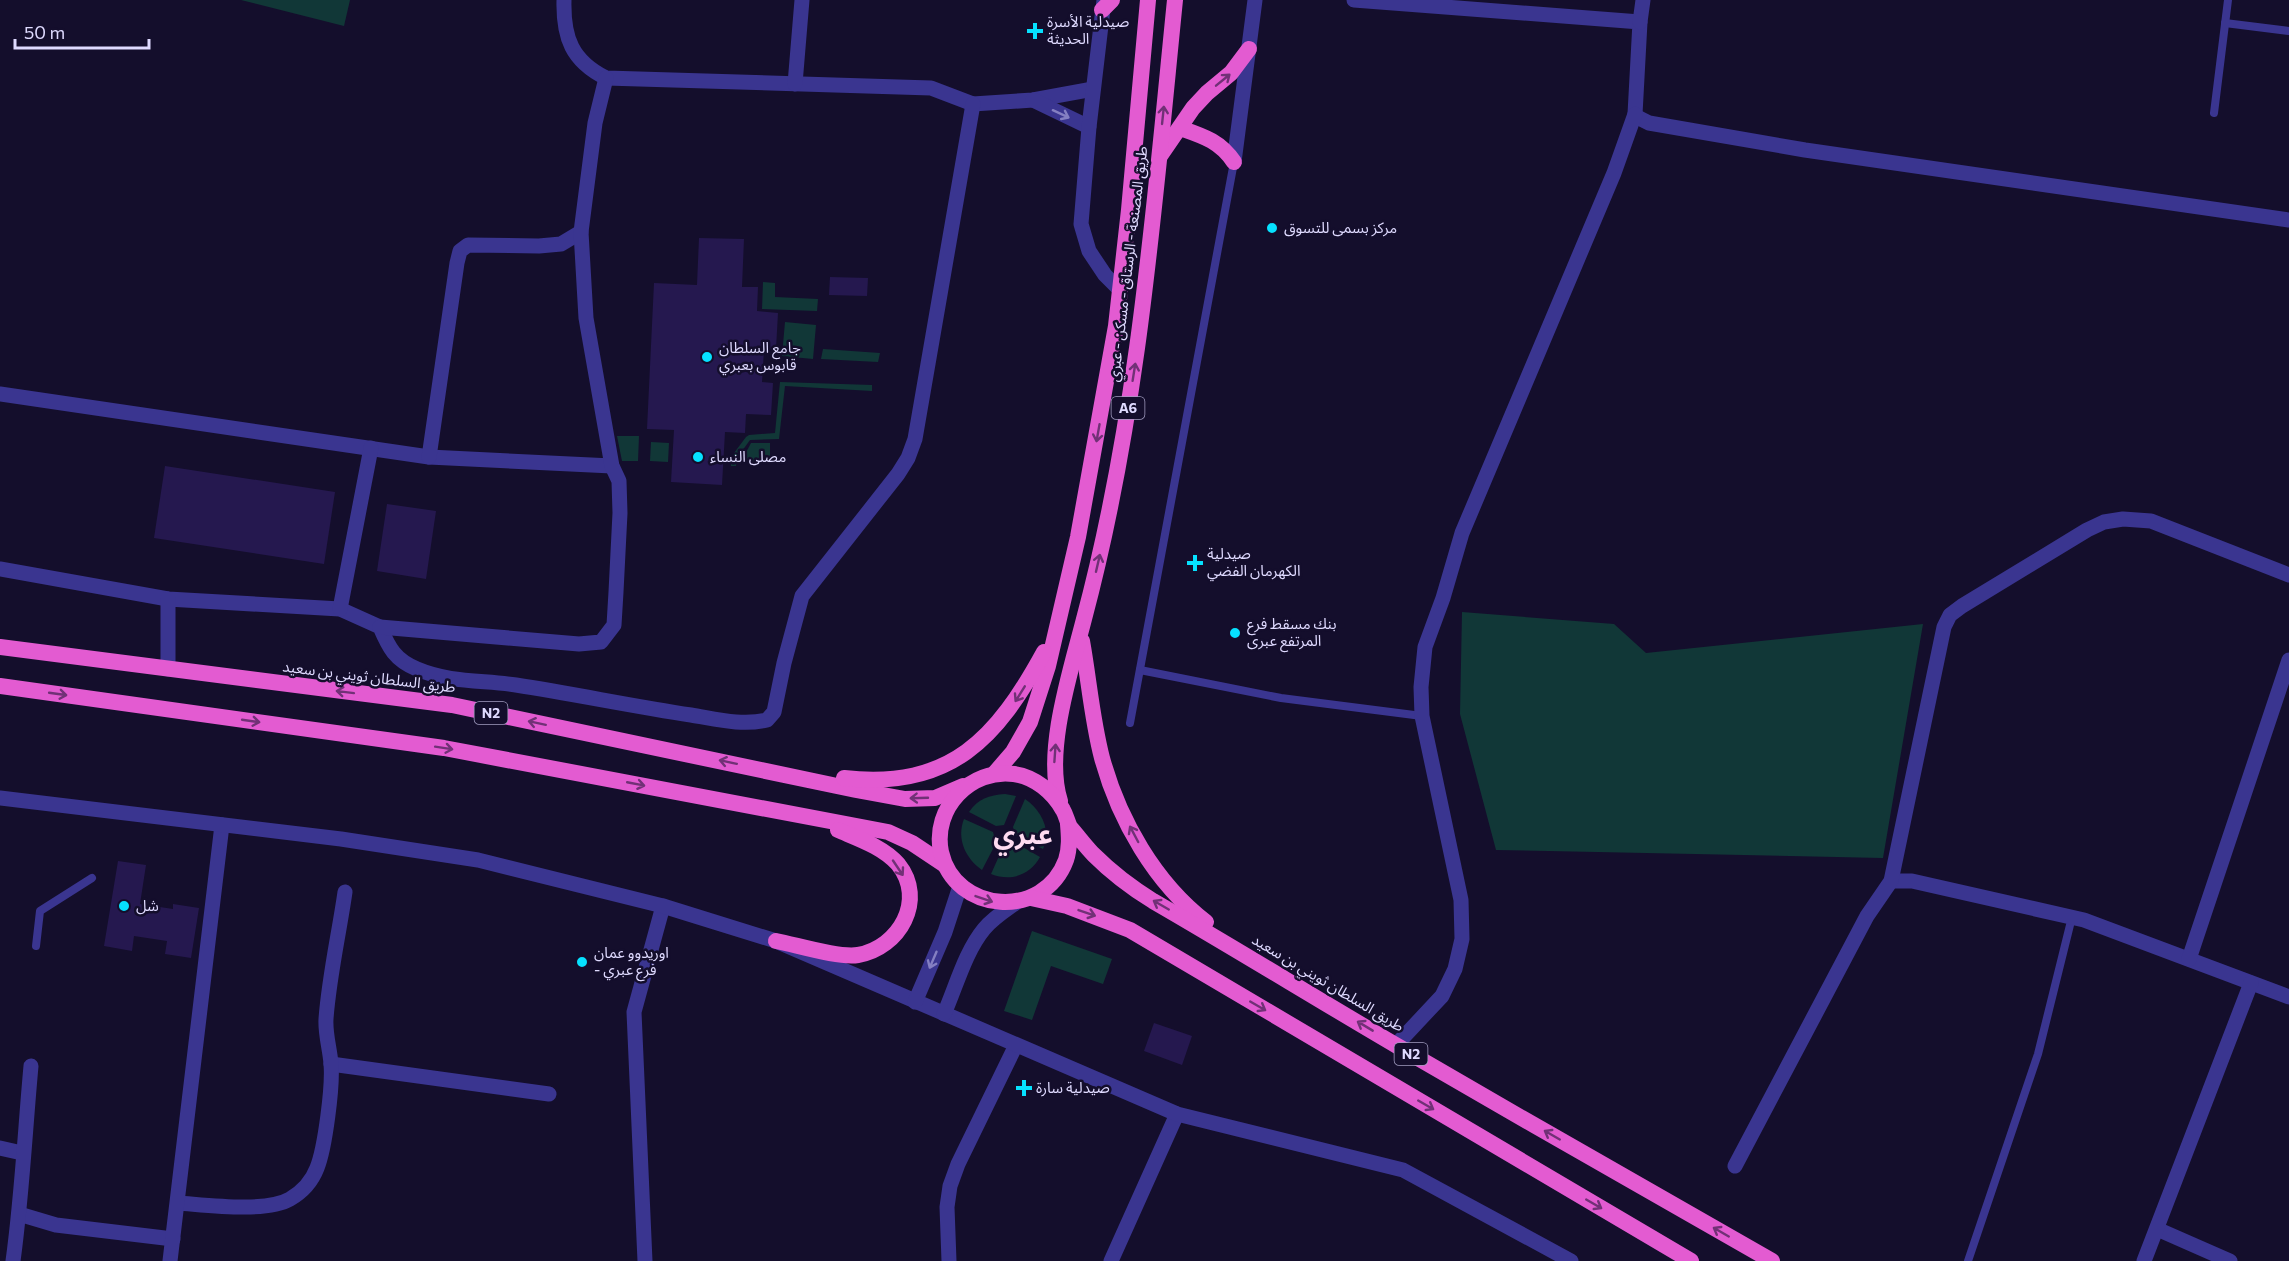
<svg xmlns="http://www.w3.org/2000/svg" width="2289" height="1261" font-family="Commissioner,'Noto Sans Arabic',sans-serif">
	<rect width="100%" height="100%" fill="#140e2c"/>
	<g fill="#113737">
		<polygon points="241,0 350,0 344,26"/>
		<polygon points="763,282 775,283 775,297 818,299 817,311 762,309"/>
		<polygon points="785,322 816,325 813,359 782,356"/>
		<polygon points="823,349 880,353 878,362 821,359"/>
		<polygon points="780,382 872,385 872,391 785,386 779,439 750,440 737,458 736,466 731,466 731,457 746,437 749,435 775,433"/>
		<polygon points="617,436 639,436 638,461 622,461"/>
		<polygon points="651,442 669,443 668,462 650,461"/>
		<polygon points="751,443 770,443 770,463 741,462"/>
		<polygon points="1462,612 1614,624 1646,653 1923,624 1883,858 1496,850 1460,714"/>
		<path d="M1005,794L1016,796L1004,825L996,826L969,812C978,799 989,795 1005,794Z"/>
		<path d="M1025,799C1041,810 1052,830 1043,849L1015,835L1013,827Z"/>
		<path d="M964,819L993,832L996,843L982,870C966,859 956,839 964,819Z"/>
		<path d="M1014,842L1040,857C1030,875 1011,882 991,874L1004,845H1010Z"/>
		<polygon points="1032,931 1112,959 1103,984 1051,966 1032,1020 1004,1011"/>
	</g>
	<g fill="#25184f">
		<polygon points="699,238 744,239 742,287 758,287 757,311 778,313 776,349 764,349 762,382 773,383 771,415 746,414 745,433 725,432 722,485 671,482 674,430 647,429 654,283 697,285"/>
		<polygon points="830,277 868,278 867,296 829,295"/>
		<polygon points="165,466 335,492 324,564 154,538"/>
		<polygon points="387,504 436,511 426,579 377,571"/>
		<polygon points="118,861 146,865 140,904 173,909 173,904 199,908 191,958 165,954 167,941 134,936 132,951 104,946"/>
		<polygon points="1154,1023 1192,1036 1182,1065 1144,1051"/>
	</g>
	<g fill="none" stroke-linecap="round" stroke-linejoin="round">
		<g stroke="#3a3590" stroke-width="8">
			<polyline points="2225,23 2289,31"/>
			<polyline points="2214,113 2228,0"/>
			<polyline points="1140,670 1281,698 1422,716"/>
			<polyline points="1130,723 1234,162"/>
			<polyline points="36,946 40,911 92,878"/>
			<polyline points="1968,1261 2038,1054 2072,917"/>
		</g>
		<g stroke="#3a3590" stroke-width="15">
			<path d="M564,0C563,38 572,61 606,78L931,88L973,104L1033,100L1093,89"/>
			<polyline points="1354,0 1640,22 1635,114 1639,118 1649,123 1805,150 2289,220"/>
			<polyline points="795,84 802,0"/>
			<polyline points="1033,100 1089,127"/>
			<polyline points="0,394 429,457 612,466"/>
			<polyline points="429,457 457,263 460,251 468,245 539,246 561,244 581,232"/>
			<path d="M0,569L168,599L340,609L380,627C389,648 395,660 417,669C450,683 483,680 516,685C574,694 632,706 691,715C716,719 742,726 767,720L774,712L784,663L802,596L898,474L908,458L915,439L973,104"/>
			<polyline points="168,599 168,669"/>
			<polyline points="340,609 371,448"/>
			<polyline points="380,627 579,644 601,642 614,625 616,592 620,513 619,481 612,466 586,318 581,232 595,123 606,78"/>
			<polyline points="1891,881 1912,881 2084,920 2289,997"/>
			<polyline points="2189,959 2289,660"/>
			<polyline points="1396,1045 1442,996 1455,969 1462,939 1461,900 1422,716 1421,687 1425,647 1443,598 1462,533 1614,173 1635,114"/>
			<polyline points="331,1064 549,1094"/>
			<polyline points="0,1148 22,1153"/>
			<polyline points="1735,1166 1867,916 1891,881 1944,627 1950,615 1962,606 2087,530 2104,522 2123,519 2151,521 2289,575"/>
			<path d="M178,1203C207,1205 266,1213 290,1199C302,1192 312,1181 317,1168C325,1148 333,1086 331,1064C330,1049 325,1034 326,1019C329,977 339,934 345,892"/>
			<polyline points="19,1214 56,1225 173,1239"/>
			<polyline points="2157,1229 2230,1261"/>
			<path d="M13,1261C22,1196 25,1131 31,1066"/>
			<polyline points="170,1261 222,825"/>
			<polyline points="645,1261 634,1012 663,906"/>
			<polyline points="949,1261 947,1207 950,1186 958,1164 1016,1045"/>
			<polyline points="1111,1261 1177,1114"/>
			<polyline points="2144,1261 2251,983"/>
		</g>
		<g stroke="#3a3590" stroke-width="15">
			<polyline points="1104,0 1089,127 1081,224 1089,251 1105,275 1120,290"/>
			<polyline points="1640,22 1643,0"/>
			<polyline points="1234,162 1255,0"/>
			<polyline points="0,798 341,839 478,860 663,906 776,941 1177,1114 1403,1170 1571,1261"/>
			<polyline points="915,1002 945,932 960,886"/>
			<path d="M944,1014C956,987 965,952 984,929C993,918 1006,910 1017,902"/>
		</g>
		<g stroke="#e35bd1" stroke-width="16">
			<polyline points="1102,10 1112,0"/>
			<path d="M1180,128C1203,136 1220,141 1234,162"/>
			<polyline points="1160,156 1193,108 1207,93 1231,73 1249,49"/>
			<path d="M1082,641C1089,680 1092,720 1102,758C1119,820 1155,883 1206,922"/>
			<polyline points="0,647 452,705 856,790 905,799 935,798 963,786"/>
			<polyline points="0,686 444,748 888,832 912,843 945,865"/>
			<polyline points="994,774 1013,752 1030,722 1048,666 1078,537 1116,326 1129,210 1148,0"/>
			<path d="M844,778C951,790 997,738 1044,652"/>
			<path d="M1060,801C1044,752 1071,670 1084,619C1138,417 1154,208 1175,0"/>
			<path d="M1068,824C1069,836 1070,848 1066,860C1044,920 955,914 941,852C932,808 971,768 1014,774C1035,777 1053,792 1063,810C1066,815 1067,821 1070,827C1078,836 1086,847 1094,855C1112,873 1132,888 1153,901C1236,949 1317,999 1399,1047C1523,1119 1647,1190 1772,1261"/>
			<polyline points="1031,898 1067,906 1130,930 1691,1261"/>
			<path d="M776,941C797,945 838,958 858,955C899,948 927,900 898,864C883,847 859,839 838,830"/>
		</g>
	</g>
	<defs><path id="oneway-shaft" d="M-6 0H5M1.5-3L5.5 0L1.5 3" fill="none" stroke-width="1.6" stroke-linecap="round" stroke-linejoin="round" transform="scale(1.5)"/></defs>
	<g stroke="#713176">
		<use href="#oneway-shaft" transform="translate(1223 80) rotate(-39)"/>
		<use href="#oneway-shaft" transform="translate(1163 115) rotate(-84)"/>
		<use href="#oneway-shaft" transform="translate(1134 372) rotate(-81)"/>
		<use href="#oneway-shaft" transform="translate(1098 433) rotate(100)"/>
		<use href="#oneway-shaft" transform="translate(1098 563) rotate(-77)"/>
		<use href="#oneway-shaft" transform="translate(345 692) rotate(-173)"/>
		<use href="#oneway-shaft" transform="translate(58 694) rotate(8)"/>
		<use href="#oneway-shaft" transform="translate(1020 694) rotate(122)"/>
		<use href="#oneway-shaft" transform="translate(251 721) rotate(8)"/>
		<use href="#oneway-shaft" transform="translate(537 723) rotate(-168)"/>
		<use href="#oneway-shaft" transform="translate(444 748) rotate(9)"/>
		<use href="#oneway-shaft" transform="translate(1055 753) rotate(-86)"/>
		<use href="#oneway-shaft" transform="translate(728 762) rotate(-168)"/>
		<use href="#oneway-shaft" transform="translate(636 784) rotate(11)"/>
		<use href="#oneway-shaft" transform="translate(919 798) rotate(178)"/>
		<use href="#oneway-shaft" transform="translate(1134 834) rotate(-118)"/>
		<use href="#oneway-shaft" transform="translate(898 868) rotate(56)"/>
		<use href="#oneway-shaft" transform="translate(984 899) rotate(19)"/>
		<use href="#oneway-shaft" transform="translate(1161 905) rotate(-150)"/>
		<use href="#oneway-shaft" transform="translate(1087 913) rotate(19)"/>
		<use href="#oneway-shaft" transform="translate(1258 1006) rotate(30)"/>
		<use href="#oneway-shaft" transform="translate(1365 1026) rotate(-149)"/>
		<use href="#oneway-shaft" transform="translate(1426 1105) rotate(30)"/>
		<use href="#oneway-shaft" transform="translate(1552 1135) rotate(-150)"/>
		<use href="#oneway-shaft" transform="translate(1594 1204) rotate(30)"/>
		<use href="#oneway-shaft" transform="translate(1721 1232) rotate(-150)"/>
	</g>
	<g stroke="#847fc2">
		<use href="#oneway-shaft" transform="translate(1061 114) rotate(25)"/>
		<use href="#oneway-shaft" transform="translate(933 960) rotate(113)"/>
	</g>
	<g fill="#06e1ff" stroke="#140e2c" stroke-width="2">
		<path d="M1032 22h6v6h6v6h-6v6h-6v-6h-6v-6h6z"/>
		<circle cx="1272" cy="228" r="6"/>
		<circle cx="707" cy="357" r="6"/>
		<circle cx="698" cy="457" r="6"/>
		<path d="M1192 554h6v6h6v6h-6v6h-6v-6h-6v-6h6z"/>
		<circle cx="1235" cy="633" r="6"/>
		<circle cx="124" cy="906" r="6"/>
		<circle cx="582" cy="962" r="6"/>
		<path d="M1021 1079h6v6h6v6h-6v6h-6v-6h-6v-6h6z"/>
	</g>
	<g text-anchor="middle" stroke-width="5" stroke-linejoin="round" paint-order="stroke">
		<g fill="#140e2c" stroke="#a29dc0" stroke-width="1.5">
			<rect x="1111.5" y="397" width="33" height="22" rx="4.5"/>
			<rect x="474.5" y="702" width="33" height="22" rx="4.5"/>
			<rect x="1394.5" y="1043" width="33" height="22" rx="4.5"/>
		</g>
		<g font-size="14" font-weight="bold" fill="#dfdaff">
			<text x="1128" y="413">A6</text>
			<text x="491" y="718">N2</text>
			<text x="1411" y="1059">N2</text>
		</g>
		<g font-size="15" fill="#dfdaff" stroke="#140e2c" text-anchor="start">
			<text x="1047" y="27">صيدلية الأسرة<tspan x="1047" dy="17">الحديثة</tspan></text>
			<text x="1284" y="233">مركز بسمى للتسوق</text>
			<text x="719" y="353">جامع السلطان<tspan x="719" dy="17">قابوس بعبري</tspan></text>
			<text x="710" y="462">مصلى النساء</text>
			<text x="1207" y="559">صيدلية<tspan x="1207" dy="17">الكهرمان الفضي</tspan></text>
			<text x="1247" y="629">بنك مسقط فرع<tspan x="1247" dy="17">المرتفع عبرى</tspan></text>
			<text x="136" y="911">شل</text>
			<text x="594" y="958">اوريدوو عمان<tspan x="594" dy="17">- فرع عبري</tspan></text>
			<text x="1036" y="1093">صيدلية سارة</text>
		</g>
		<g font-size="15" fill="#dfdaff" stroke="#140e2c">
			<text transform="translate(1128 264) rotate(-83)" y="5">طريق المصنعة - الرستاق - مسكن - عبري</text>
			<text transform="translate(369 677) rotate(7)" y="5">طريق السلطان ثويني بن سعيد</text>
			<text transform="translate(1328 983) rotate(31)" y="5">طريق السلطان ثويني بن سعيد</text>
		</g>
		<g font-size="27" font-weight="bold" fill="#ffdcf1" stroke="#140e2c">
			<text x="1023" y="844">عبري</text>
		</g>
	</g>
	<path d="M15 39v9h134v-9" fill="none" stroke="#dfdaff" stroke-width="3"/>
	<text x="24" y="39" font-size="18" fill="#dfdaff" stroke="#140e2c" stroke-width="4.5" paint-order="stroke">50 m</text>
</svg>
